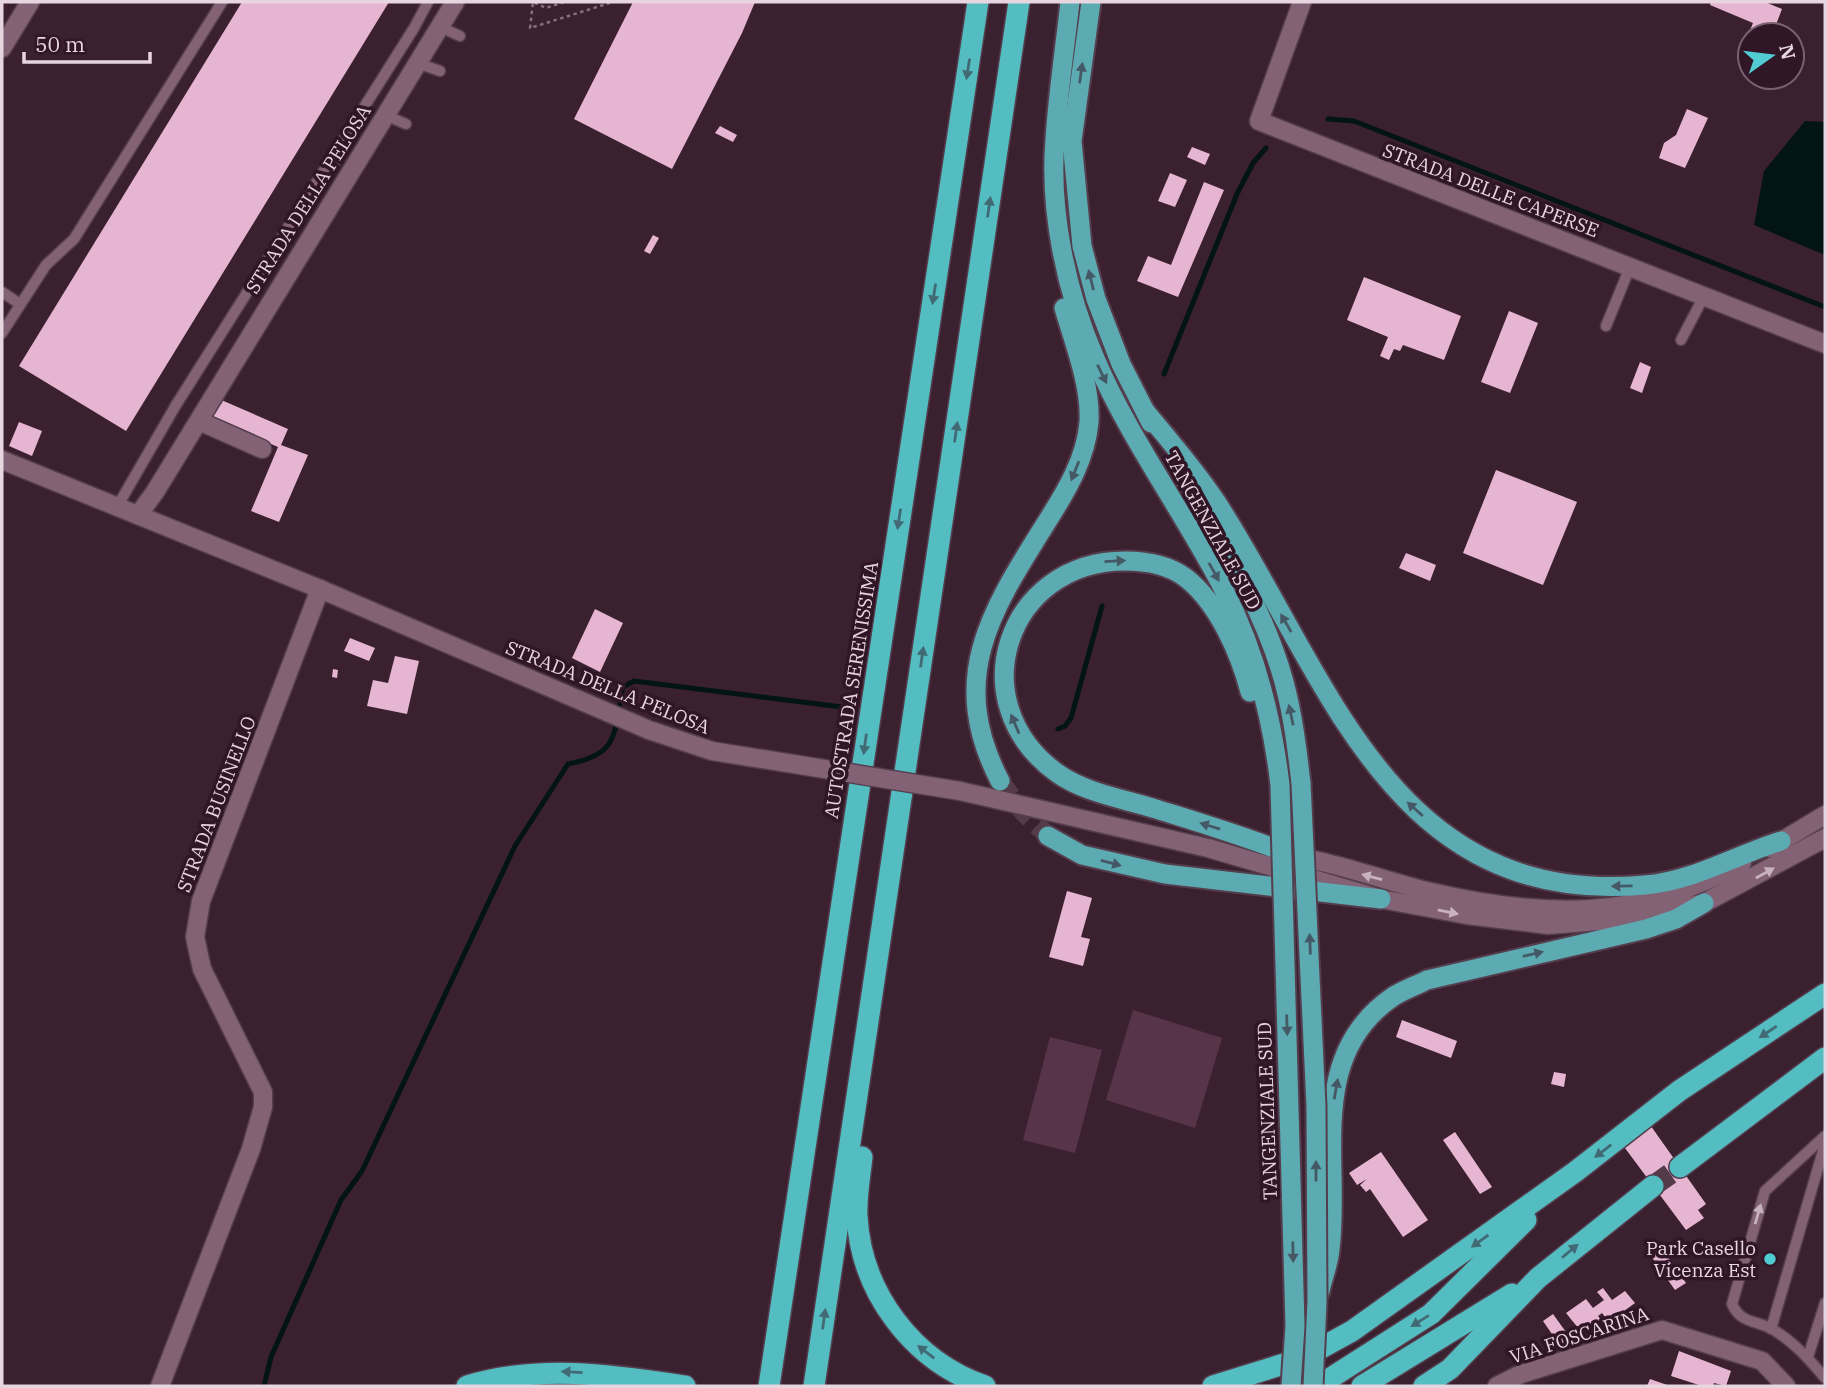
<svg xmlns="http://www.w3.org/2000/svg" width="1827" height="1388" font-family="'IBM Plex Serif',serif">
	<rect width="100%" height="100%" fill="#3b2030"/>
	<g fill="#58344a">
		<polygon points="1133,1010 1222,1038 1195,1128 1106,1100"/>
		<polygon points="1050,1037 1102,1050 1075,1153 1023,1140"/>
	</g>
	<polygon fill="#021415" points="1805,121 1825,122 1825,255 1754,225 1764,171"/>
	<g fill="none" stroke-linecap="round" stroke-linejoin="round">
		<g stroke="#021415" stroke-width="5">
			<polyline points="1328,119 1354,121 1825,307"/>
			<polyline points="1164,374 1237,194 1253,163 1266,148"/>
			<polyline points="1058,729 1065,726 1071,718 1102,606"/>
			<path d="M264,1386L271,1357L341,1200L362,1171L515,846L568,764C621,754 613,733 623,687L634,681L842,707"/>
		</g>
	</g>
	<g fill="#e6b5d1">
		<polygon points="242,2 389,2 126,431 19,366"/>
		<polygon points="633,2 755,2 742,33 672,169 574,119"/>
		<polygon points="1711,2 1765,2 1782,9 1772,35 1750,35 1750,64 1738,59 1753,23 1710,5"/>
		<polygon points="1687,109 1708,118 1685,168 1659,158 1664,143 1676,135"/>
		<polygon points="720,126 737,135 733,142 715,133"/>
		<polygon points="348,138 354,142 334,174 329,170"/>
		<polygon points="1192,147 1210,154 1205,165 1187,157"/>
		<polygon points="1170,173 1187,180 1175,207 1158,201"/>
		<polygon points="1204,182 1224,190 1178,297 1137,281 1148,256 1171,265"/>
		<polygon points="653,235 659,238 650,254 644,251"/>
		<polygon points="1364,277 1461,316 1444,360 1403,345 1400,351 1394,349 1389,360 1380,356 1388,337 1347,320"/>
		<polygon points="1509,311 1538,323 1510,393 1481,382"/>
		<polygon points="1640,362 1651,367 1642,393 1630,388"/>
		<polygon points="219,399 288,429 281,445 308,455 279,522 251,511 278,447 209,417"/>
		<polygon points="19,422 42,431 32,456 9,446"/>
		<polygon points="1496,470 1577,502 1543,585 1463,553"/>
		<polygon points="1406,553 1436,565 1430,581 1399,568"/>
		<polygon points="595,609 623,623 600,672 572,658"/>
		<polygon points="350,638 375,648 369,661 344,651"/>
		<polygon points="395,656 419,661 407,714 367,706 373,680 388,683"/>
		<polygon points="333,669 338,670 337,678 332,677"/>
		<polygon points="1067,891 1092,898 1081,937 1090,939 1083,966 1049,957"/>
		<polygon points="1402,1020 1457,1041 1451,1058 1396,1037"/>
		<polygon points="1554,1072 1566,1074 1564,1087 1551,1084"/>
		<polygon points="1641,1112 1706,1204 1698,1210 1704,1218 1686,1230 1613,1132"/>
		<polygon points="1455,1132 1492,1187 1480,1194 1443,1140"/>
		<polygon points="1381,1152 1428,1220 1403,1237 1370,1189 1366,1192 1360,1185 1367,1179 1357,1185 1349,1173"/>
		<polygon points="1662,1249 1686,1283 1675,1290 1651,1256"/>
		<polygon points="1603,1288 1612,1300 1625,1291 1635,1303 1609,1322 1602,1313 1598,1316 1601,1320 1583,1334 1566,1313 1586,1299 1593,1308 1604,1300 1597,1292"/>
		<polygon points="1553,1314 1576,1346 1565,1353 1543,1321"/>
		<polygon points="1679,1351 1731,1371 1726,1386 1714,1383 1713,1386 1702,1386 1671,1376"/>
		<polygon points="1650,1379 1670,1386 1647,1386"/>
	</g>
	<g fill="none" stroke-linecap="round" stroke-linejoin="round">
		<polyline stroke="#553b4a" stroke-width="19" stroke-dasharray="19 10" stroke-linecap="butt" points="1000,781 1024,813 1048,836"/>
		<polyline stroke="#553b4a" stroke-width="21" stroke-dasharray="21 10" stroke-linecap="butt" points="1653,1186 1680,1167"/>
		<defs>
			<g id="service">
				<polyline points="440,27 460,36"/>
				<polyline points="417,63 440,71"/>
				<polyline points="385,115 406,124"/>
				<polyline points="2,292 20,304"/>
				<polyline points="1606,326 1630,267"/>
				<polyline points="2,333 46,265 74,239 222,2"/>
				<polyline points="1681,340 1703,298"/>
				<polyline points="117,507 176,405 414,28 428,2"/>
				<path d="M1825,1136L1765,1191L1732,1304C1741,1324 1756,1320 1772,1329C1793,1341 1810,1360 1825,1378"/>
				<polyline points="1771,1329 1825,1144"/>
				<polyline points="1808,1357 1825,1303"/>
			</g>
			<g id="minor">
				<polyline points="1302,2 1259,121 1825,344"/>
				<polyline points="2,48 30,2"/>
				<polyline points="199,421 262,449"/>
				<polyline points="138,515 155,492 455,2"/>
				<polyline points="160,1386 251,1149 263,1107 263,1092 202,969 195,937 201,901 320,589"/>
				<polyline points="1497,1386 1521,1374 1662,1330 1762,1361 1786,1386"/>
			</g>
			<g id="tertiary">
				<polyline points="2,460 320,589 649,730 712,751 806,766"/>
				<polyline points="960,791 1208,848 1381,899 1467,915 1548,925 1626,919 1704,903 1825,838"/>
				<polyline points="1770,848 1825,815"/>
				<path d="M1291,856C1339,863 1385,881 1431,892C1543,918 1639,921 1742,863"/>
			</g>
			<g id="trunk">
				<path d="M1070,2C1065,47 1058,93 1055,139C1049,210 1066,291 1094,356C1128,437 1182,509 1223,588C1255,650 1272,716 1280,785"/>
				<polyline points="1091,2 1072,141 1082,246 1096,299 1121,364 1151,423"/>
				<path d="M1145,411C1170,441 1196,471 1217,503C1328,674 1390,908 1645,885C1693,881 1736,855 1781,841"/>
				<path d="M1183,476C1221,541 1264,608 1284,682C1293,715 1297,749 1301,783"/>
				<path d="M1250,692C1240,653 1218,603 1186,578C1169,565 1146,561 1125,561C1007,561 959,702 1057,773C1085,793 1124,799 1156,809C1204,824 1251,838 1297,857"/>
				<path d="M1000,781C946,677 992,609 1048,520C1067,490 1086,458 1089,422C1091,385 1074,343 1064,308"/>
				<polyline points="1048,836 1082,855 1165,874 1381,899"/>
				<path d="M1320,1291C1323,1277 1329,1263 1330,1249C1341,1161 1305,1056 1394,996C1404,990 1417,985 1427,980L1646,929L1676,919L1704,903"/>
			</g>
			<g id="motorway">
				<path d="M862,1157C860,1176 856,1197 857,1216C861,1293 913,1361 985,1386"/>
				<polyline points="1680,1167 1825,1058"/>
				<path d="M467,1386C540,1364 611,1375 685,1386"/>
				<polyline points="769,1386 978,2"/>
				<polyline points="814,1386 1019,2"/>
				<polyline points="1213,1386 1303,1358 1352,1331 1575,1172 1679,1091 1825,994"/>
				<polyline points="1310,1386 1329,1379 1431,1314 1526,1220"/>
				<polyline points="1362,1386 1512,1294"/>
				<polyline points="1424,1386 1450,1369 1538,1278 1653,1186"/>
			</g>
		</defs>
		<use href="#service" stroke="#543d4c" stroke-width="13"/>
		<use href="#minor" stroke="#543d4c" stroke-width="21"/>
		<use href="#tertiary" stroke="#543d4c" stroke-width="21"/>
		<use href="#trunk" stroke="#543d4c" stroke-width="23"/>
		<use href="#motorway" stroke="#543d4c" stroke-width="24"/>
		<polyline stroke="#87707d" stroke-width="2.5" stroke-dasharray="3.5 3.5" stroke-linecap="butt" points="564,2 546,8 533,2 530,28 613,2"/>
		<use href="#service" stroke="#826274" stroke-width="10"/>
		<use href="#minor" stroke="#826274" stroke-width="18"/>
		<use href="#tertiary" stroke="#826274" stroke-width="18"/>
		<use href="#trunk" stroke="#5cabb2" stroke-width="19"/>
		<use href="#motorway" stroke="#53bdc2" stroke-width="21"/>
		<defs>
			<polyline id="tertiary-bridge" points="806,766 960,791"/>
			<g id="trunk-bridge">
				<polyline points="1301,783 1316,1106 1317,1302 1313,1386"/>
				<polyline points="1280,785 1295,1326 1291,1386"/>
			</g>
		</defs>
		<use href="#tertiary-bridge" stroke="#543d4c" stroke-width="21" stroke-linecap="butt"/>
		<use href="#trunk-bridge" stroke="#543d4c" stroke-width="23" stroke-linecap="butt"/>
		<use href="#tertiary-bridge" stroke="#826274" stroke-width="18"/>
		<use href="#trunk-bridge" stroke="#5cabb2" stroke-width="19"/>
	</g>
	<defs><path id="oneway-solid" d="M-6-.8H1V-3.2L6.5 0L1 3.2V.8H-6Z" transform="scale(1.75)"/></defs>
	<g fill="#426a74">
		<use href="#oneway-solid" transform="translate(968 69) rotate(99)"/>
		<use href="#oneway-solid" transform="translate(989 207) rotate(-82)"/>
		<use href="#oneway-solid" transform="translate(934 294) rotate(99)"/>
		<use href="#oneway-solid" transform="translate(956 432) rotate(-82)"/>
		<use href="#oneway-solid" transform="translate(899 519) rotate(99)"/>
		<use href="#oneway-solid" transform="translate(922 657) rotate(-82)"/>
		<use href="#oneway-solid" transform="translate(865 744) rotate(98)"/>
		<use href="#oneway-solid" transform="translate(1768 1032) rotate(146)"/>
		<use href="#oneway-solid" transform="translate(1603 1151) rotate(142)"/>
		<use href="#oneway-solid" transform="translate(1480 1241) rotate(144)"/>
		<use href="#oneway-solid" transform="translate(1570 1251) rotate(-40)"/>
		<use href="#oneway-solid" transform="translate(824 1319) rotate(-82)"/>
		<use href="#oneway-solid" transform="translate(1420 1321) rotate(148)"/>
		<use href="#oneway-solid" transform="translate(926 1352) rotate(-142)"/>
		<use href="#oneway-solid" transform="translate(572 1372) rotate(-177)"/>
	</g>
	<g fill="#445965">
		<use href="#oneway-solid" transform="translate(1081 73) rotate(-82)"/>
		<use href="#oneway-solid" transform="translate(1091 280) rotate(-104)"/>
		<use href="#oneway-solid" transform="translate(1102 374) rotate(64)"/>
		<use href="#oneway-solid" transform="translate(1075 471) rotate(112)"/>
		<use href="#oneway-solid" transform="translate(1115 561) rotate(-3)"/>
		<use href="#oneway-solid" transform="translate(1214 572) rotate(61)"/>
		<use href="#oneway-solid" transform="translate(1286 623) rotate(-120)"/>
		<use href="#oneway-solid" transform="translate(1291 715) rotate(-102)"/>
		<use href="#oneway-solid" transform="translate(1015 724) rotate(-113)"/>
		<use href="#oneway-solid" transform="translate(1415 809) rotate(-138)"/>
		<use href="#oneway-solid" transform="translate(1210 826) rotate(-163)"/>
		<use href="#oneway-solid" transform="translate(1111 863) rotate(15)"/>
		<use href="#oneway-solid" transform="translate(1622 886) rotate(179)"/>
		<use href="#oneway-solid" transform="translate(1310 944) rotate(-92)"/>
		<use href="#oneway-solid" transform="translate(1533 954) rotate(-13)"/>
		<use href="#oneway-solid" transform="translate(1287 1025) rotate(88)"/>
		<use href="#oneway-solid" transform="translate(1336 1089) rotate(-80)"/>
		<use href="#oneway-solid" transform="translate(1316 1171) rotate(-90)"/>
		<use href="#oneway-solid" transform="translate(1293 1252) rotate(89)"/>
	</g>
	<g fill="#c9b2bf">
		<use href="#oneway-solid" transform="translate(1765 873) rotate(-29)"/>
		<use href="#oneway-solid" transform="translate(1372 877) rotate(-165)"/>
		<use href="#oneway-solid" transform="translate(1448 912) rotate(11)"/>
		<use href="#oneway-solid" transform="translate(1758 1214) rotate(-74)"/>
	</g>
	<circle fill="#51ccd2" stroke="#301626" stroke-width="2.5" cx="1770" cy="1259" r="7"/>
	<g text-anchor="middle" stroke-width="7" stroke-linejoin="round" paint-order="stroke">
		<g font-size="19" fill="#e7d5df" stroke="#301626">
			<text transform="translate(1491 190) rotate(21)" y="7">STRADA DELLE CAPERSE</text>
			<text transform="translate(308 199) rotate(-58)" y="7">STRADA DELLA PELOSA</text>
			<text transform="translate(1213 530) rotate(61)" y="7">TANGENZIALE SUD</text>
			<text transform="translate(608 687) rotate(22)" y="7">STRADA DELLA PELOSA</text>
			<text transform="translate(851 690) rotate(-81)" y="7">AUTOSTRADA SERENISSIMA</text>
			<text transform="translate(216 804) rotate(-69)" y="7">STRADA BUSINELLO</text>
			<text transform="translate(1267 1111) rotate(-92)" y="7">TANGENZIALE SUD</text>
			<text transform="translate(1579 1335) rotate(-18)" y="7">VIA FOSCARINA</text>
		</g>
		<g font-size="19" fill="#e7d5df" stroke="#301626" text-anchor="end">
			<text x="1756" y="1255">Park Casello<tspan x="1756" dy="22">Vicenza Est</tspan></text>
		</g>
	</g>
	<rect width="1827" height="1388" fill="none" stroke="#e7d5df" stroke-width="7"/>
	<g transform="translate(1771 56) rotate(76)"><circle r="33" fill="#301626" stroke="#796270" stroke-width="2"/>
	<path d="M0-5L12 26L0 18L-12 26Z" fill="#51ccd2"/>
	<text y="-10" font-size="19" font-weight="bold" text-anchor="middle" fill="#e7d5df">N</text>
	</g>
	<path d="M24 52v10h126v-10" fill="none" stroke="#e7d5df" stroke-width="3.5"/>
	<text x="35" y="52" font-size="21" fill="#e7d5df" stroke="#301626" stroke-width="5" paint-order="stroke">50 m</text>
</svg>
